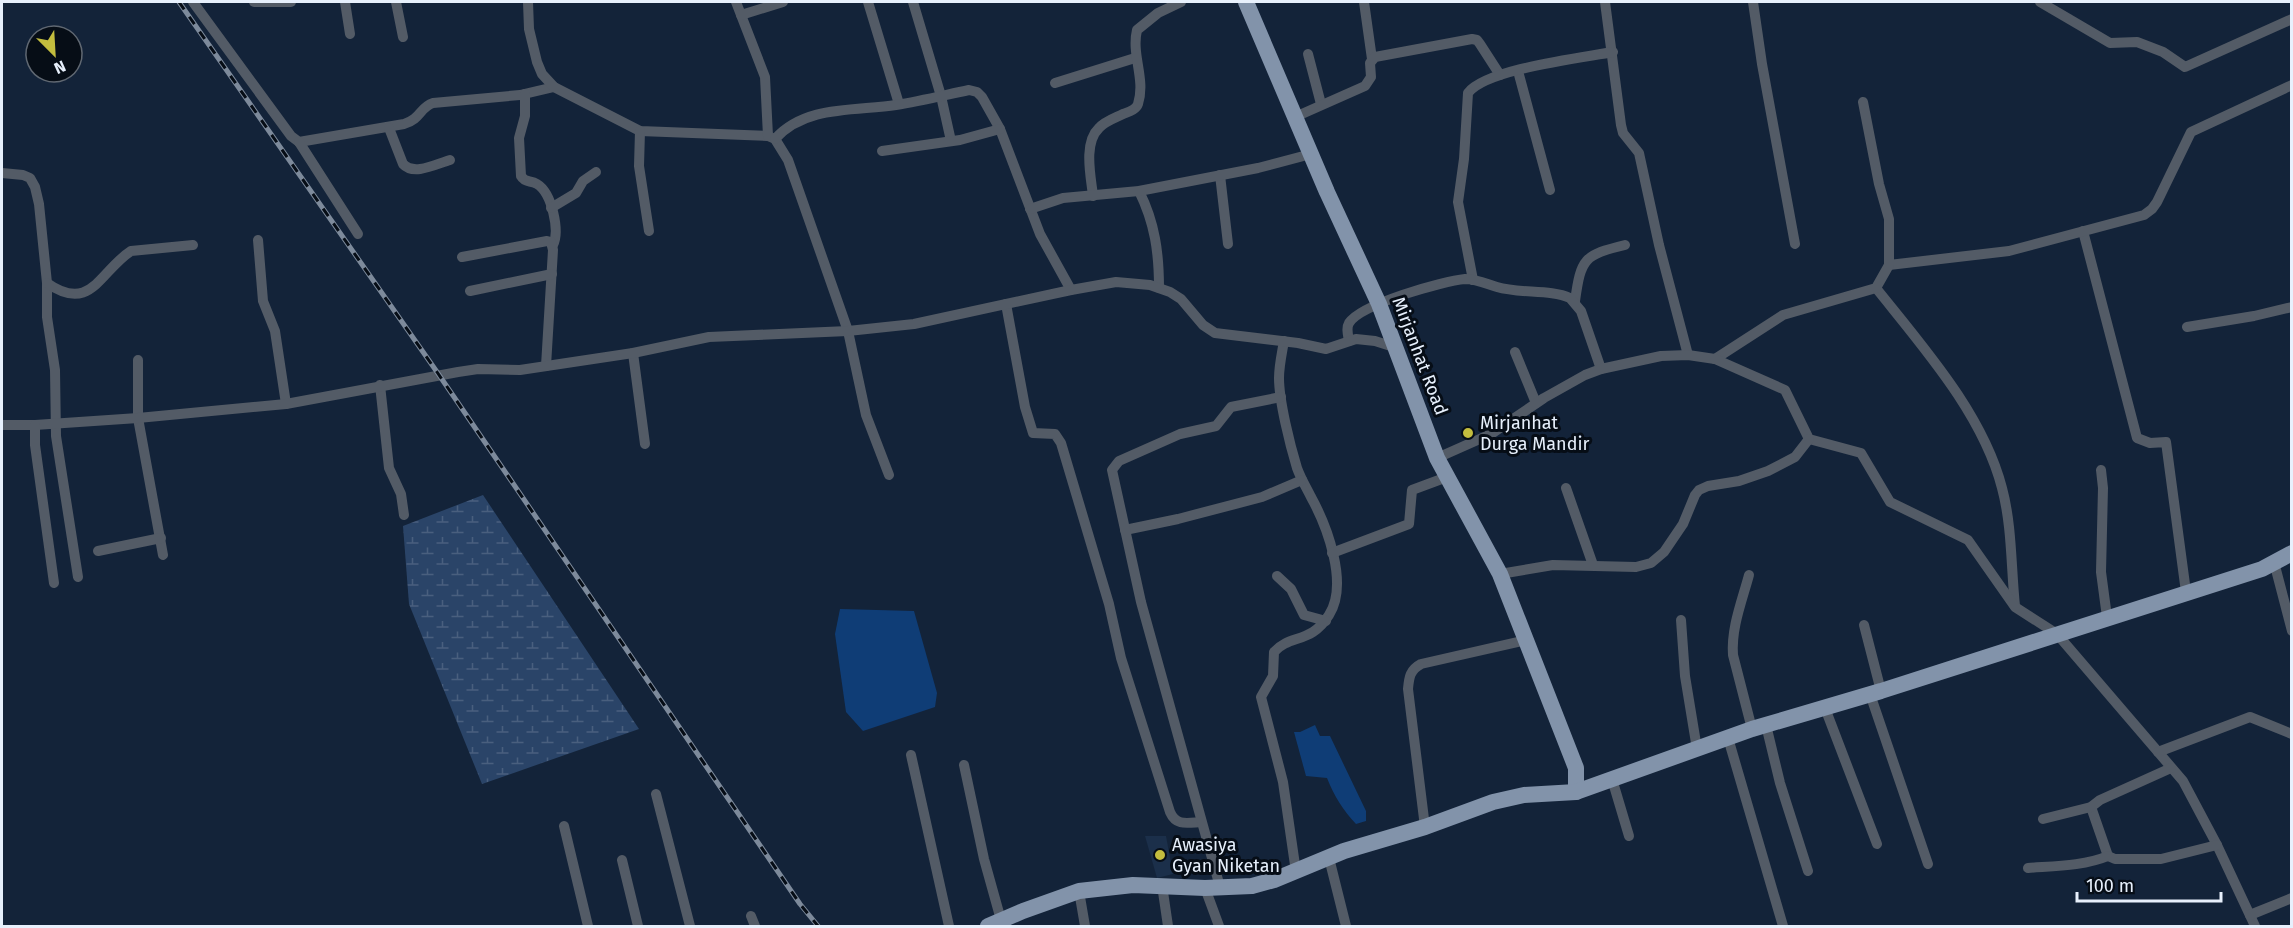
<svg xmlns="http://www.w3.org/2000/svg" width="2293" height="928" font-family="'Fira Sans',sans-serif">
	<defs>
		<pattern id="wetland-marsh" width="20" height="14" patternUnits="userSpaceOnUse" patternTransform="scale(1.5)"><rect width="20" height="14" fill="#2a4468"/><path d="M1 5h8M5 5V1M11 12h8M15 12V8" fill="none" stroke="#495f7e"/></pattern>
	</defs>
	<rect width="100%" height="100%" fill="#132339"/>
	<polygon fill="#1b2f4a" points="1145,836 1166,836 1173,874 1157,878"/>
	<polygon fill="url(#wetland-marsh)" points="483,495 639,729 482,784 409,604 403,526"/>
	<g fill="#0f3d76">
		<polygon points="840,609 914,611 937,693 935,707 863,731 846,712 835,634"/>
		<path d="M1315,725L1320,736H1330L1366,811V821L1356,824C1343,810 1334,796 1327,778L1306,776L1294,732H1300Z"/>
	</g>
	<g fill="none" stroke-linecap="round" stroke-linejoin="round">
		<g stroke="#535b66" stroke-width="10">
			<path d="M193,2L291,136L299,142L404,124C421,119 420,107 433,103L520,95L554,87"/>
			<polyline points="254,2 291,2"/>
			<polyline points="345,2 350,34"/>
			<polyline points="396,2 403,37"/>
			<polyline points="528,2 529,29 537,62 542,74 554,87 640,131 768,136 775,139 788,160 848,331 866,415 889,475"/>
			<polyline points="736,2 765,77 768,136"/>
			<polyline points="868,2 899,104"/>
			<polyline points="913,2 941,96 951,141"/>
			<polyline points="1364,2 1372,59"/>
			<polyline points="1605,2 1621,125 1623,133 1639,153 1659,245 1688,355"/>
			<polyline points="1753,2 1762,64 1795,244"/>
			<polyline points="2040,2 2110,43 2137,42 2163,52 2185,67 2292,19"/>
			<polyline points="741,15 783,2"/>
			<polyline points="1308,54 1321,104"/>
			<polyline points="1518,71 1550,190"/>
			<polyline points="1055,83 1135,58"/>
			<path d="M525,94V116L519,138L521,176C525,183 530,180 537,184C552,193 560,231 553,245"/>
			<polyline points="1295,117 1365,86 1371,77 1370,63 1375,57 1472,39 1477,40 1480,44 1500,75"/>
			<path d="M389,128L403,164C414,176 436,164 450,160"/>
			<polyline points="640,131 639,166 649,231"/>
			<path d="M775,139C805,105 856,111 896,105C921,101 945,95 969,90L977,92L982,97L1000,129L1040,234L1071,290"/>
			<polyline points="299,142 358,234"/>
			<polyline points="882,151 960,140 1000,129"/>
			<polyline points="2,173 23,175 30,178 35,187 39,204 47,283 47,317 55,370 56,436 78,577"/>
			<polyline points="1220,175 1228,244"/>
			<path d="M1139,191C1155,223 1159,253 1159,288"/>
			<path d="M1093,196C1091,177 1083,143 1099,128C1105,121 1115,118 1123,114C1128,112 1136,110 1138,104C1146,79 1131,55 1137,30L1158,13L1181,2"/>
			<polyline points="551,208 576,193 583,181 596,172"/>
			<polyline points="1030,209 1063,198 1139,191 1258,168 1311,154"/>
			<polyline points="2083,231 2137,438 2150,443 2166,442 2186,592"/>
			<polyline points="258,240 263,301 275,331 286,404"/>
			<polyline points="462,257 547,241 551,242 553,250 546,366"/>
			<polyline points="1889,265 2009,251 2144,215 2152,209 2157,202 2191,132 2292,85"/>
			<path d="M1473,280L1458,202L1464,159L1468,93C1486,69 1581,58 1613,52"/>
			<path d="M47,283C91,314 100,271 131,251L193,245"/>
			<path d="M1876,288C1923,347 1983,414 2002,488C2012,525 2011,567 2015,606"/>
			<polyline points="470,291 552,274"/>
			<path d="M1575,301C1581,258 1584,255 1625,245"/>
			<path d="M1006,304L1025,407L1033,433L1055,434L1061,443L1109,604L1121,658L1170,812C1176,826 1187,823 1200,822"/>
			<polyline points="2187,327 2254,316 2292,307"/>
			<path d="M1284,341C1282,353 1279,366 1279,378C1279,401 1290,445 1297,468C1301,479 1306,487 1311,497C1327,526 1349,584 1329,615C1311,644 1290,634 1274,652L1273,676L1261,697L1283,782L1296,872"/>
			<path d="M1349,341C1348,335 1346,328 1349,323C1361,304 1443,281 1465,279C1476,279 1487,284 1497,287C1520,294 1550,289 1570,298L1581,311L1601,369"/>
			<polyline points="1515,352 1536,403"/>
			<polyline points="633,353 645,444"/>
			<polyline points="1715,359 1783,315 1876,288 1889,265 1889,219 1879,184 1863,102"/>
			<polyline points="138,360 138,418 163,555"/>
			<polyline points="380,385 389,468 401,494 404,515"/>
			<polyline points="2,425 35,425 138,418 286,404 458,372 478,369 520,370 633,353 709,337 848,331 914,324 1071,290 1116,282 1150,285 1170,292 1181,299 1203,325 1215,333 1298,343 1326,349 1356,339 1375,341 1397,348"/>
			<polyline points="35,425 35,445 54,583"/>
			<polyline points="1437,458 1491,434 1544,398 1585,375 1601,369 1661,356 1688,355 1715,359 1785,390 1809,439 1861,453 1890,502 1968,540 2015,607 2057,634 2183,781 2217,845 2255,926"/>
			<polyline points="2101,470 2103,488 2101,572 2107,617"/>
			<polyline points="1566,488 1593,565"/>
			<polyline points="1125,530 1178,519 1262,497 1302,480"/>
			<polyline points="98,551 161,538"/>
			<polyline points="1332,553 1409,524 1412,490 1447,477"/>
			<polyline points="2274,562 2292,631"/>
			<polyline points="1500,574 1553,565 1636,567 1651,563 1664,552 1683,524 1695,495 1699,490 1708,486 1739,481 1768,471 1795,457 1809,439"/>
			<path d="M1749,575C1742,601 1731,628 1733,655L1752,729"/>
			<polyline points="1277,576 1291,589 1304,615 1326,621"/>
			<polyline points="1681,620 1685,676 1697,749"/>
			<polyline points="1864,625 1881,691"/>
			<polyline points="1870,694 1928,864"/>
			<polyline points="1825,708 1877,844"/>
			<polyline points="1766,725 1780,783 1808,871"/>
			<polyline points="1728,738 1783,926"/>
			<polyline points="2158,752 2250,717 2292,734"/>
			<polyline points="911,755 949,926"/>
			<polyline points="964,765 984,859 1001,920"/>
			<polyline points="1612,779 1629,836"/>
			<polyline points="656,794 690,926"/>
			<polyline points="2091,807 2108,856"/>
			<polyline points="2043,819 2091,807 2100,800 2171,768"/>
			<polyline points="564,826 588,926"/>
			<path d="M1425,827L1408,689C1409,677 1410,670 1421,664L1526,640"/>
			<polyline points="1329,858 1346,926"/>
			<polyline points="622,860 638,926"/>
			<path d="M2028,868C2054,866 2084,866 2108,856L2115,859H2161L2217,845"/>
			<polyline points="1162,885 1168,926"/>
			<polyline points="1220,887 1141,602 1112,470 1119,461 1180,434 1216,426 1231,407 1281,397"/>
			<polyline points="1205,888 1219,926"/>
			<polyline points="1079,891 1085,926"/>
			<polyline points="2250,915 2292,898"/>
			<polyline points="751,916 755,926"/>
		</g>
		<g stroke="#8293aa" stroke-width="16">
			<polyline points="1246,2 1327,192 1379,304 1437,458 1500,574 1576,768 1576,792"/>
			<polyline points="988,926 1023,911 1079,891 1133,885 1205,888 1252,886 1274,880 1344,851 1425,827 1493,802 1524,795 1576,792 1752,729 1881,691 2262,569 2292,553"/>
		</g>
		<defs>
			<polyline id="rail" points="179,2 437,372 800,904 818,926"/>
		</defs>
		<use href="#rail" stroke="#7d8a9b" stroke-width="5"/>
		<use href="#rail" stroke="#060d16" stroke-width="3" stroke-dasharray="9" stroke-linecap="butt"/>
	</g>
	<g fill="#c3bd3e" stroke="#060d16" stroke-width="2">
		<circle cx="1468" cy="433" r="6"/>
		<circle cx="1160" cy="855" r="6"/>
	</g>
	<g text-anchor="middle" stroke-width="6" stroke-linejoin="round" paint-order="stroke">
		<g font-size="18" fill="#e7f0fc" stroke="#060d16">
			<text transform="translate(1420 356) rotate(69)" y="6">Mirjanhat Road</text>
		</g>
		<g font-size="18" fill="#e7f0fc" stroke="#060d16" text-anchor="start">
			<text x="1480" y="429">Mirjanhat<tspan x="1480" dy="21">Durga Mandir</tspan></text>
			<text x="1172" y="851">Awasiya<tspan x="1172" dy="21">Gyan Niketan</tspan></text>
		</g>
	</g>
	<rect width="2293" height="928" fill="none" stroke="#e7f0fc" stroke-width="6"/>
	<g transform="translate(54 54) rotate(156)"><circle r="28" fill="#060d16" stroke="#606872" stroke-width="1.5"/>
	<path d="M0-4.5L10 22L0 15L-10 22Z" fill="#c3bd3e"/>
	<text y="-9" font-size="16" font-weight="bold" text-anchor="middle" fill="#e7f0fc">N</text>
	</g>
	<path d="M2077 892v9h144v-9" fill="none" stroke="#e7f0fc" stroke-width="3"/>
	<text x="2086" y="892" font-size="18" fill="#e7f0fc" stroke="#060d16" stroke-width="4.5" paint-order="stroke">100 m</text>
</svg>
